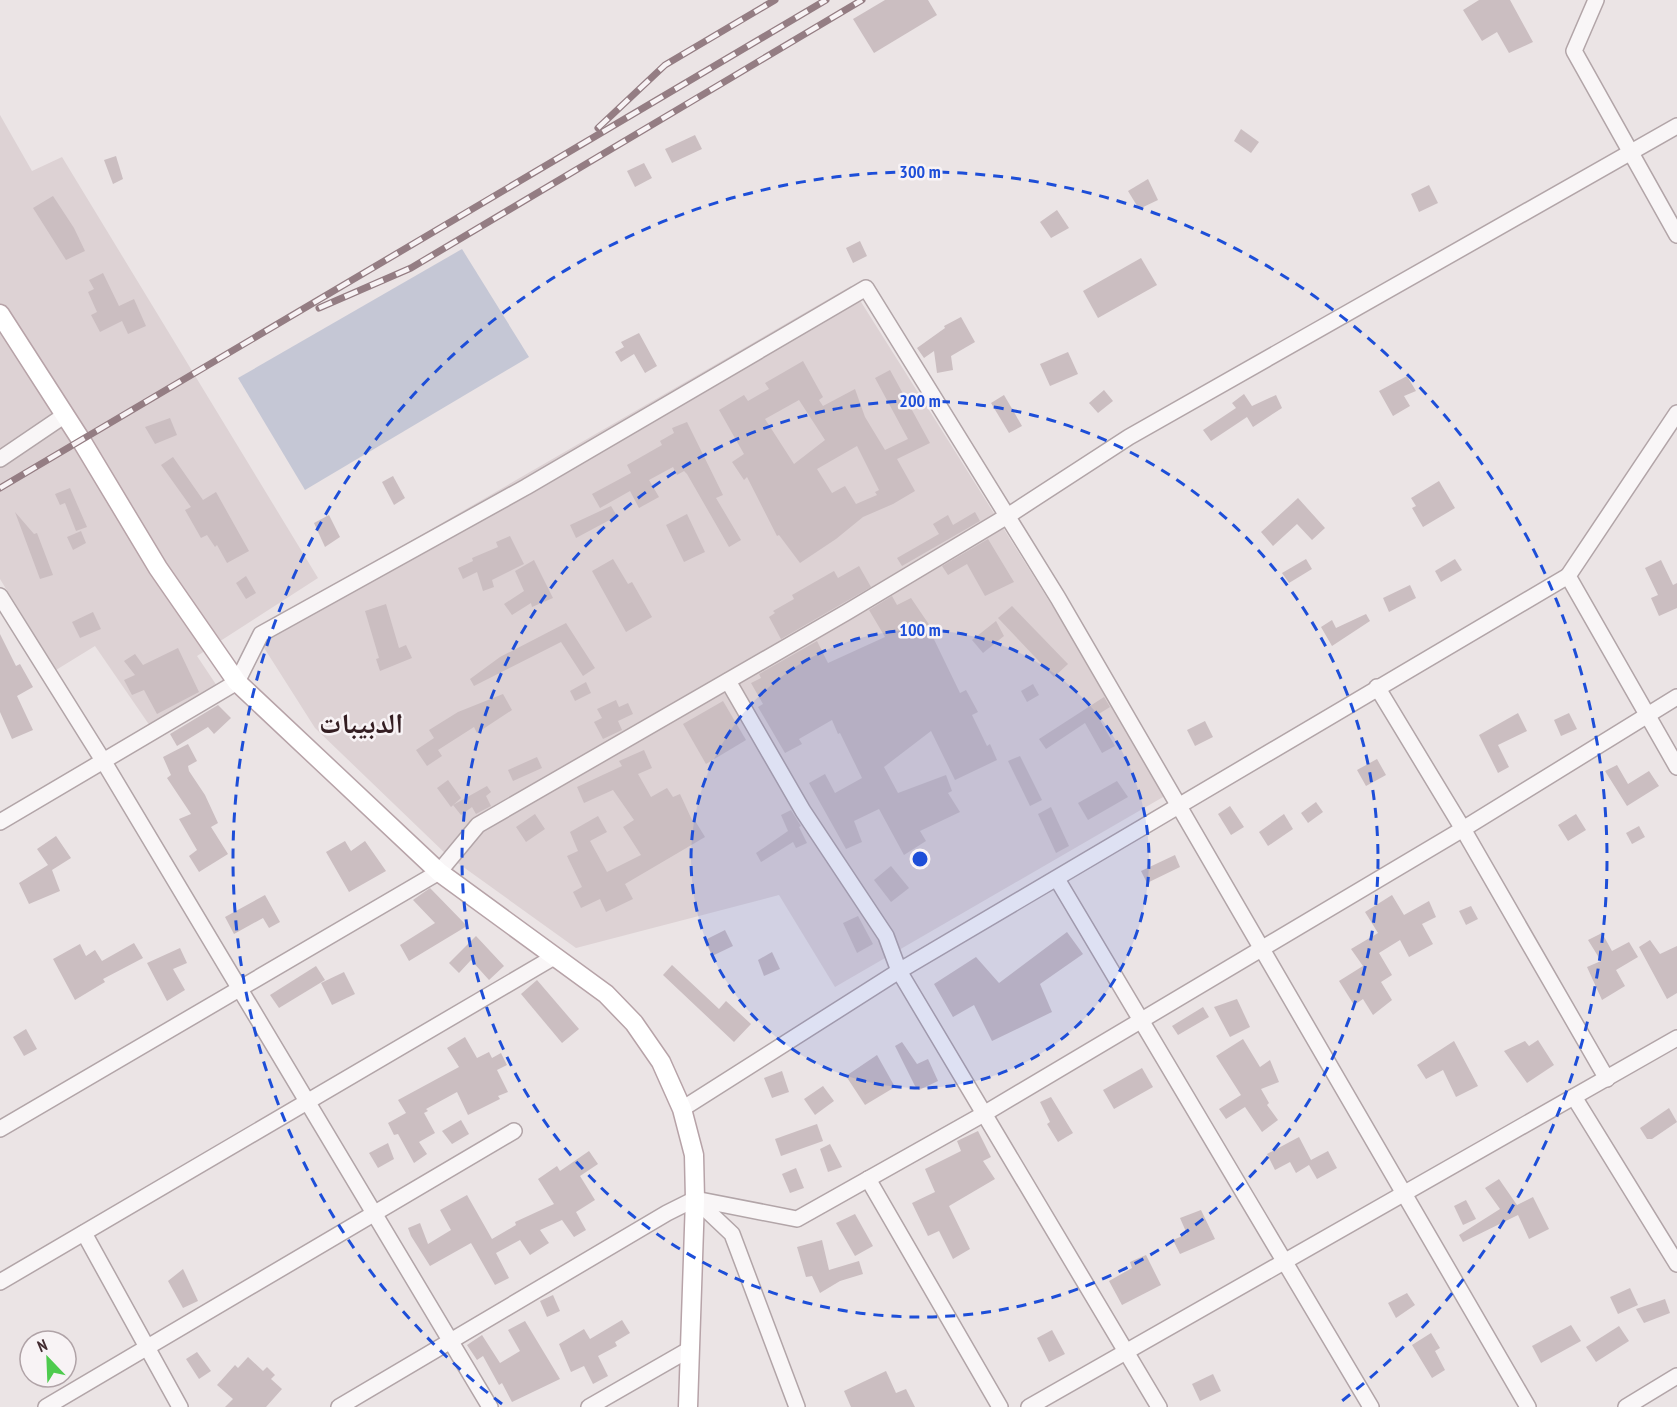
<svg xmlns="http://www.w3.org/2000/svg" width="1677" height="1407" font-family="'PT Sans Narrow','Noto Naskh Arabic',sans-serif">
	<rect width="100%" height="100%" fill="#ebe4e5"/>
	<g fill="#ddd2d4">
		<polygon points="0,115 32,171 62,157 318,578 197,656 217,686 150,726 95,646 56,670 0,579"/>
		<polygon points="851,286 1170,793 835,987 779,895 576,948 448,856 315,728 254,632"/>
	</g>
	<polygon fill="#c5c7d5" points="462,249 529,357 305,490 238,378"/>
	<g fill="#cbbec1" fill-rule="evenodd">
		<polygon points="885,0 928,0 937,15 874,53 853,19"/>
		<polygon points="1479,0 1510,0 1533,42 1509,53 1497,32 1482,41 1463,10"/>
		<polygon points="1241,129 1259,142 1251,153 1234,141"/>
		<polygon points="695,135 702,149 672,163 665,149"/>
		<polygon points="116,156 123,179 113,184 104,160"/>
		<polygon points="644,163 652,178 635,187 627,171"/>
		<polygon points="1148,179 1158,200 1139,209 1128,191"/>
		<polygon points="1429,185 1438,203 1419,212 1411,194"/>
		<polygon points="53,196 74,228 85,251 66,260 33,208"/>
		<polygon points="1057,210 1069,228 1051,238 1040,222"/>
		<polygon points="860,241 867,256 853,263 846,248"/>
		<polygon points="1141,258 1157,285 1098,318 1083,291"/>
		<polygon points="103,273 119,306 134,299 146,326 128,334 122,321 100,332 91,315 97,312 88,292 94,289 89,280"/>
		<polygon points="961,317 975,342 951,356 953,370 937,373 934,351 924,358 917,348 945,328 944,326"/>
		<polygon points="639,333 657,366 645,373 634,354 621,362 615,352 624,347 621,342"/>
		<polygon points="1068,352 1078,374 1050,386 1040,364"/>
		<path d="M803,361L823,397L819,400L823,406L855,389L865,417L885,450L908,439L875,378L890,370L930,443L897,459L915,491L893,504L863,517L836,539L800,563L779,535L777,536L747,477L744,480L732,462L744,454L719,410L744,395L748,401L769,389L765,383ZM799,400L825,440L794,464L765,419ZM857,446L879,490L875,492L877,495L856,504L845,486L832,493L817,469Z"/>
		<polygon points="1407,376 1416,391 1404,396 1410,406 1393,416 1379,391"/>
		<polygon points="1104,390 1113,401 1098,413 1089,403"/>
		<polygon points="1244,394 1252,406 1276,395 1282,408 1253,427 1247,417 1211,441 1203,430 1236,408 1232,403"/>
		<polygon points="1004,395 1022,426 1009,433 991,403"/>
		<polygon points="170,418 177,435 155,444 145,427"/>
		<polygon points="687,422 723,495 716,498 741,540 729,547 687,474 684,471 677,475 673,467 649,480 659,497 639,508 630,491 600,508 592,494 631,473 627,465 662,445 660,441 674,433 672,428"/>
		<polygon points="173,457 203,500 216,492 249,551 227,563 217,545 215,547 207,535 201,538 185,510 191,507 161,465"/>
		<polygon points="393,476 405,498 394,505 382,482"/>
		<polygon points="1439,481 1455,508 1423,527 1412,508 1416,506 1411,498"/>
		<polygon points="70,488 87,527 76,531 65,503 60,505 55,494"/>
		<polygon points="1298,498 1325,528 1312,540 1297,524 1273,546 1261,532"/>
		<polygon points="611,506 617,516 576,538 570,525"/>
		<polygon points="15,512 34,534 37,533 53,575 40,579"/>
		<polygon points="975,512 980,521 902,566 897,558 939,534 933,524 948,515 953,525"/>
		<polygon points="687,514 705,552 684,562 666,525"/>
		<polygon points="329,515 340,537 325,547 314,523"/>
		<polygon points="81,531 86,543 73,550 67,537"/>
		<polygon points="510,536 524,564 492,580 494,587 483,591 477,572 463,579 458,568 473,561 472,558 498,547 496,542"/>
		<polygon points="988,539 1014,582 985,596 967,564 948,575 942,566"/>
		<polygon points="613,559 628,584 632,582 652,617 626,632 592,571"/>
		<polygon points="1306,559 1312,569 1289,583 1282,573"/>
		<polygon points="1455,559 1462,570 1441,582 1435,571"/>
		<polygon points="534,560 553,598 532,607 531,603 512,615 504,604 524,591 515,571"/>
		<polygon points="1661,560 1673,585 1677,583 1677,608 1659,616 1651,598 1658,595 1645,568"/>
		<polygon points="859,566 871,587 781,639 769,617 775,613 773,611 794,599 792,595 834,571 838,578"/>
		<polygon points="246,576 256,593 246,599 236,583"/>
		<polygon points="1410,585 1416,598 1389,612 1383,598"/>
		<polygon points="892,596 897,605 911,598 930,626 928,627 960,693 966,690 978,712 972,715 987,746 990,744 997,760 955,780 931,731 884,767 898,793 946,775 952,791 948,793 960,812 920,831 926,841 904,855 879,809 854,821 862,842 846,849 809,783 825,774 835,793 862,778 840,733 838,734 832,720 799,739 802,744 785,753 758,707 763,704 751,683 761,678 759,674 817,641 828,663 885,637 869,610"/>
		<polygon points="386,604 399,648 406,645 412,658 380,671 376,659 379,658 365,611"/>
		<polygon points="1012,606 1068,664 1054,677 998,618"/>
		<polygon points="93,612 101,629 80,638 72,622"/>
		<polygon points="1366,614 1370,621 1332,646 1321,627 1332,620 1336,628"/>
		<polygon points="996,621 1004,636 983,653 972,640"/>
		<polygon points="566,623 595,668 583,676 561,642 474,686 470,679 500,657"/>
		<polygon points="0,634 16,666 20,664 33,687 17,696 33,730 12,739 0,712"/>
		<polygon points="178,648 199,692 157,714 144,690 132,695 124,680 135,675 124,661 135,654 143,665"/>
		<polygon points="586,682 591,693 575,701 570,691"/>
		<polygon points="1033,684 1039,695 1027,702 1021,691"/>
		<polygon points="503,694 512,710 477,733 474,727 438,750 442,756 427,766 416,750 434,738 429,730 458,712"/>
		<polygon points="1104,697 1110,707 1097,715 1115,746 1102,753 1085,723 1046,749 1039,739"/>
		<polygon points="616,700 619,707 628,703 633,714 618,721 622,730 603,739 594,722 602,718 597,709"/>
		<polygon points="723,701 746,740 706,764 683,724"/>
		<polygon points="218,705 231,718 214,734 208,727 177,746 170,734"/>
		<polygon points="1518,713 1527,731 1498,745 1509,767 1498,773 1479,735"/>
		<polygon points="1569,713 1577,729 1561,736 1554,720"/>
		<polygon points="1205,721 1213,737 1195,746 1187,730"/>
		<polygon points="188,744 197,761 188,766 189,771 205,795 218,823 211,827 228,854 199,872 189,856 197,850 179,819 191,814 167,778 171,775 163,757"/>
		<polygon points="644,750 652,768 638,774 651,797 667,788 673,797 680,794 692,820 694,819 705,837 625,884 633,899 606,912 600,899 581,908 573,892 582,887 567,856 578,851 570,832 598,816 607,832 590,841 607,872 641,855 623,827 634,820 613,790 584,803 577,787 622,766 619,761"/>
		<polygon points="1020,756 1042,800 1030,806 1008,761"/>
		<polygon points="537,757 542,768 513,781 508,770"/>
		<polygon points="1377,759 1386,775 1366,786 1357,770"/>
		<polygon points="1617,765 1628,784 1649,771 1659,786 1627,806 1605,771"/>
		<polygon points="448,780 461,798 451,807 437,788"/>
		<polygon points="1117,781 1128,797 1088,820 1078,803"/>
		<polygon points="487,786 491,792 486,796 491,806 476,814 472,807 461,815 453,805"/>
		<polygon points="1316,802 1323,812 1308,823 1301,813"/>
		<polygon points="1230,806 1244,827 1231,835 1218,814"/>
		<polygon points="1051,807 1069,846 1056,853 1038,814"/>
		<polygon points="791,810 801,826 799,827 807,843 796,848 793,842 761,862 756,853 788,831 781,815"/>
		<polygon points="535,814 545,829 526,842 516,827"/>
		<polygon points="1284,814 1293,829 1268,846 1259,832"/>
		<polygon points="1576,814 1586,830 1568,841 1558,825"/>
		<polygon points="1639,826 1645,837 1632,844 1626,833"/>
		<polygon points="56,836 71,858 52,870 60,891 29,904 19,883 48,865 37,849"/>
		<polygon points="345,841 351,851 365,841 386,871 349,892 326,852"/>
		<polygon points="1175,855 1180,867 1147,883 1141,871"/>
		<polygon points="891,866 909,888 891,902 874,880"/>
		<polygon points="430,888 467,926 409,961 400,945 435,923 413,900"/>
		<polygon points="265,895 280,922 269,928 263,918 234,934 225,917"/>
		<polygon points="1392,895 1404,915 1429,901 1436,917 1422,924 1433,944 1409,957 1400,940 1379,953 1392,975 1381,982 1392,1000 1373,1015 1363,999 1354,1005 1339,981 1363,966 1351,949 1378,933 1365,912"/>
		<polygon points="1471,906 1478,919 1466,925 1459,911"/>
		<polygon points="858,916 873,944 857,953 843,923"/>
		<polygon points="725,930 733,946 712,956 705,940"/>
		<polygon points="1067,932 1083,954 1040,984 1052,1012 992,1041 974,1005 953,1017 934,984 976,957 999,983"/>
		<polygon points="1602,933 1612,951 1629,942 1638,957 1616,970 1625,986 1602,1000 1587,967 1601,961 1588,940"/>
		<polygon points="476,936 504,966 489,980 471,960 459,973 449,963"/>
		<polygon points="1650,940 1660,954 1677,946 1677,993 1667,999 1639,947"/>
		<polygon points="134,943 143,958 103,979 105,982 75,1000 53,959 80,944 86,956 95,950 102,961"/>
		<polygon points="180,948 187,963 173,969 185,990 167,1001 147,963"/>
		<polygon points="772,952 780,969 764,976 758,960"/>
		<polygon points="672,965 719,1009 726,1001 751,1024 734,1042 663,975"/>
		<polygon points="316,966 325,980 279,1008 270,995"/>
		<polygon points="344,972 355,994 332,1005 321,983"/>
		<polygon points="537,980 579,1029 562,1043 521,994"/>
		<polygon points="1237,999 1250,1027 1230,1037 1214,1007"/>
		<polygon points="1203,1007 1209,1017 1178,1035 1172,1026"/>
		<polygon points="26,1029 37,1049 24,1056 13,1037"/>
		<polygon points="465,1037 477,1058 489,1052 492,1058 501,1053 507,1065 497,1070 508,1092 498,1096 500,1099 468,1115 457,1092 426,1109 428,1111 424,1113 435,1133 419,1142 427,1154 414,1163 398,1134 394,1135 388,1123 406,1113 398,1100 459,1067 447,1048"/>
		<polygon points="1243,1039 1260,1067 1270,1060 1279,1082 1261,1089 1269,1103 1267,1105 1278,1120 1262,1132 1245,1107 1226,1119 1219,1109 1241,1095 1216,1056"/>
		<polygon points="1538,1040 1554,1065 1527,1083 1504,1051 1525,1041 1529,1046"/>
		<polygon points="1454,1041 1478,1086 1456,1097 1443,1070 1426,1079 1417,1065"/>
		<polygon points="902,1042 917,1064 928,1059 938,1081 919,1090 915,1086 895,1046"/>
		<polygon points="877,1055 895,1087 865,1105 846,1076"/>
		<polygon points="1142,1068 1153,1087 1114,1109 1103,1090"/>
		<polygon points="782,1071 789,1092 772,1098 764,1078"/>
		<polygon points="823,1086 834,1101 815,1115 804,1099"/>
		<polygon points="1051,1097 1073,1133 1058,1142 1047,1124 1050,1122 1040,1102"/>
		<polygon points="1669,1108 1677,1122 1652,1139 1647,1139 1640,1128"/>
		<polygon points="461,1120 469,1134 452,1144 442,1131"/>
		<polygon points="817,1124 823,1141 781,1156 775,1139"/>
		<polygon points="978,1131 991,1157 983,1161 995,1179 949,1206 970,1249 953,1259 939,1231 928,1236 912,1203 935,1192 925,1169 961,1151 957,1141"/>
		<polygon points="1299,1137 1311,1160 1328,1151 1337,1168 1317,1179 1309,1165 1296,1173 1290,1162 1275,1170 1267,1154"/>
		<polygon points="388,1143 394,1159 378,1168 369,1153"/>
		<polygon points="830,1144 842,1167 828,1172 820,1149"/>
		<polygon points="589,1151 598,1164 580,1176 595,1200 576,1212 586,1230 574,1237 562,1220 540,1230 549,1243 530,1255 520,1240 496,1253 509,1278 495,1285 471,1243 430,1266 411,1236 408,1228 420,1223 428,1244 451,1230 440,1210 467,1195 492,1239 516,1225 515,1222 554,1204 538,1179 557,1166 560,1171"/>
		<polygon points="796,1168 804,1188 790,1193 782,1174"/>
		<polygon points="1499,1179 1517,1205 1533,1197 1549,1229 1529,1239 1518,1215 1463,1242 1459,1235 1500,1209 1485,1188"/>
		<polygon points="1466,1200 1476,1219 1463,1225 1454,1206"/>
		<polygon points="1201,1210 1215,1239 1180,1254 1173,1240 1187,1234 1180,1218"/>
		<polygon points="855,1214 873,1246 855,1256 836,1223"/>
		<polygon points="822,1240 829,1270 859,1261 863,1274 840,1281 820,1293 812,1276 806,1277 797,1247"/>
		<polygon points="1146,1255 1161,1285 1122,1305 1109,1281 1132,1268 1130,1262"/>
		<polygon points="183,1269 198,1301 183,1308 168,1281"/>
		<polygon points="1630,1288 1638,1305 1618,1314 1610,1297"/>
		<polygon points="1407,1293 1415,1305 1396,1318 1388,1303"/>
		<polygon points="553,1295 560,1311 547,1317 540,1301"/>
		<polygon points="1665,1299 1670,1313 1644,1323 1636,1309"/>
		<polygon points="622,1320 630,1333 615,1342 617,1346 598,1356 608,1376 593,1384 584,1366 571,1372 559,1344 584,1329 590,1339"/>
		<polygon points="525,1321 560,1379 512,1402 502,1383 499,1385 483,1356 477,1360 467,1345 482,1335 500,1363 520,1351 508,1330"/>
		<polygon points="1571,1325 1581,1341 1541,1363 1532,1346"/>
		<polygon points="1619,1326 1629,1341 1596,1362 1586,1347"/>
		<polygon points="1052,1330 1065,1354 1049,1362 1037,1338"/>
		<polygon points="1431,1333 1440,1348 1435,1351 1445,1370 1432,1378 1412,1345"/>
		<polygon points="197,1352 211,1371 199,1379 186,1359"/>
		<polygon points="248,1357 263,1371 267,1367 275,1375 271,1379 282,1389 266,1407 225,1407 233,1399 217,1385 235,1365 238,1368"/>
		<polygon points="886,1371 896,1393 906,1389 915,1407 851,1407 844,1391"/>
		<polygon points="1213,1374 1221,1391 1200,1401 1192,1384"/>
	</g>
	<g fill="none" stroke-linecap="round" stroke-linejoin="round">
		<defs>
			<g id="minor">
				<polyline points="1596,0 1574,51 1677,235"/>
				<polyline points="1677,413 1568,576 1677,767"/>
				<polyline points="0,459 65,415"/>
				<polyline points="0,596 104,762 490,1407"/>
				<polyline points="728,681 803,811 886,936 899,971 1568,576"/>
				<polyline points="1377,687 1463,829 1607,1079"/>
				<polyline points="0,822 237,682 261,634 526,487 866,288 1058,598 1528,1407"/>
				<polyline points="1057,879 1371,1407"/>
				<polyline points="1574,1097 1677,1264"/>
				<polyline points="682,1109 899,971 1159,1407"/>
				<polyline points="0,1129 439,872 478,825 847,612 1009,515 1129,437 1677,126"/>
				<polyline points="868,1179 1000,1407"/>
				<polyline points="696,1200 732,1234 797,1407"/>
				<polyline points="84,1233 180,1407"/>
				<polyline points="0,1282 554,957"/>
				<polyline points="46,1407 514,1131"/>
				<polyline points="339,1407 667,1213 695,1199 797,1219 982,1115 1463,829 1677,697"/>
				<polyline points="589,1407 690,1349"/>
				<polyline points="1029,1407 1677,1038"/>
				<polyline points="1626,1407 1677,1376"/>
			</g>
			<polyline id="major" points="0,314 81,440 158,568 237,682 439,872 606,994 634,1023 661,1062 682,1109 694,1155 695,1199 688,1407"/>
		</defs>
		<use href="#minor" stroke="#b2a5a8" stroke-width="18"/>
		<use href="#major" stroke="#b7a3a8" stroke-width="21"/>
		<use href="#minor" stroke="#f9f6f7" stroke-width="15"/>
		<use href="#major" stroke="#fff" stroke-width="18"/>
		<defs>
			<g id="rail">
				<polyline points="598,128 665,65 775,0"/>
				<polyline points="319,308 411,268 862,0"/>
				<polyline points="0,488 826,0"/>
			</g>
		</defs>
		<use href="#rail" stroke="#947d83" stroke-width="7"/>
		<use href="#rail" stroke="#f8f3f5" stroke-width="4.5" stroke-dasharray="14" stroke-linecap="butt"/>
	</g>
	<circle cx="920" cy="859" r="229" fill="#1d4ed8" fill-opacity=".12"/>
	<g fill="none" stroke="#1d4ed8" stroke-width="3" stroke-dasharray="10 8">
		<circle cx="920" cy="859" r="229"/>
		<circle cx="920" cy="859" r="458"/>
		<path d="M502 1404A687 687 0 1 1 1338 1404"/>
	</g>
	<g text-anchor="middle" stroke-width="5" stroke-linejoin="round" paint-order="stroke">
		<g font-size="28" font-weight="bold" fill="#341e22" stroke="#f8f3f5">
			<text x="361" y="733">الدبيبات</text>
		</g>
	</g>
	<circle cx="920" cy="859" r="9" fill="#1d4ed8" stroke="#f8f3f5" stroke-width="3"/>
	<g font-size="18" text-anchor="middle" font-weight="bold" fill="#1d4ed8" stroke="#f8f3f5" stroke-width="5" stroke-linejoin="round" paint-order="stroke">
		<text x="920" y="178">300 m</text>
		<text x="920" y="407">200 m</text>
		<text x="920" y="636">100 m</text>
	</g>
	<g transform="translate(48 1359) rotate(337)"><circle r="28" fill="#f8f3f5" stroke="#b0a3a7" stroke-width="1.5"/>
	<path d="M0-4.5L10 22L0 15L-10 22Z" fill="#4ecb4e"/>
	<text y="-9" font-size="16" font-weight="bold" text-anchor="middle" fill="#432c31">N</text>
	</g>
</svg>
